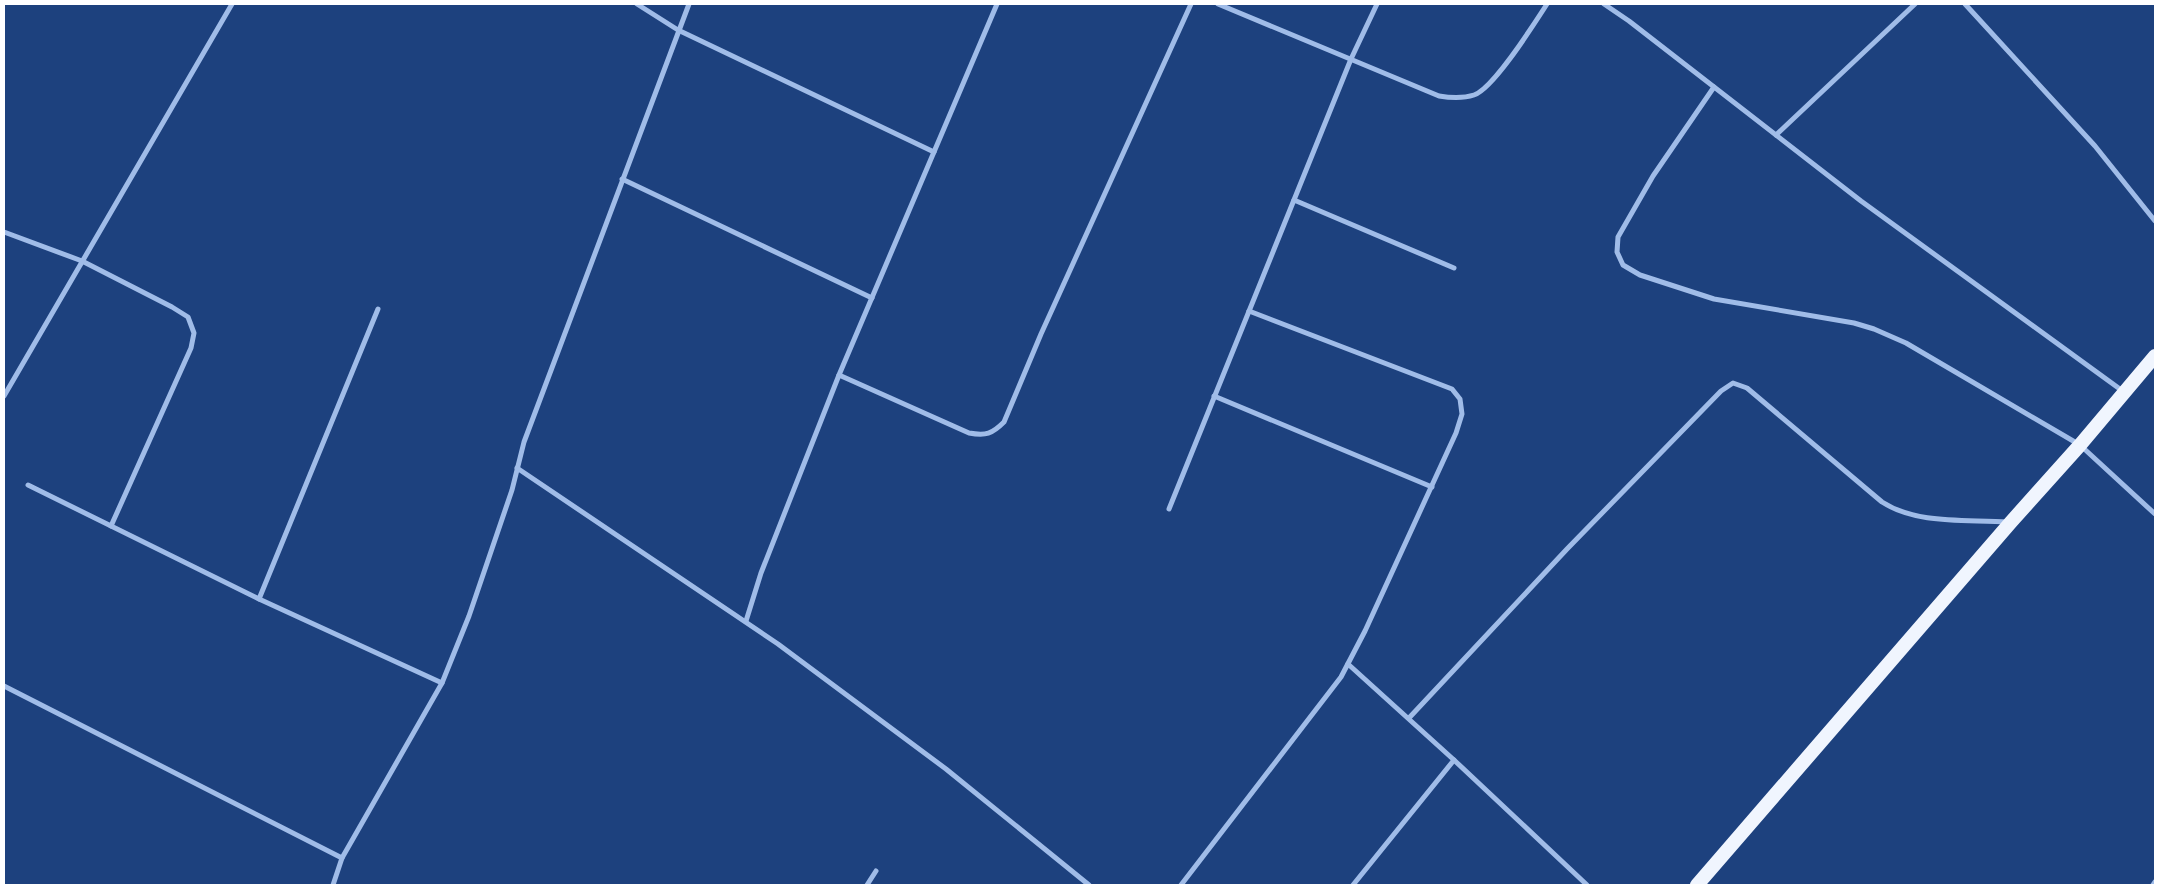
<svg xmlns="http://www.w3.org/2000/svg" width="2159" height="889" font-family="Poppins,sans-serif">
	<rect width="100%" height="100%" fill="#1d417e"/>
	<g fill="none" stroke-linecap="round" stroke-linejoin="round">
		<g stroke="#a0bce8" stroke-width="5">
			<polyline points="637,4 678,30 934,152"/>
			<path d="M1218,4L1439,96C1451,98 1462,99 1474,95C1494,88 1534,24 1547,4"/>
			<polyline points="1604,4 1629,21 1861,201 2124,392"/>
			<polyline points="1965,4 2095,146 2155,221"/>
			<polyline points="1714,87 1653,176 1618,237 1617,252 1623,265 1640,275 1714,299 1854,323 1874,329 1906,343 2080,445 2155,514"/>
			<polyline points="1776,135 1915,4"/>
			<polyline points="622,179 872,298"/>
			<polyline points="1294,200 1454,268"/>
			<polyline points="4,232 82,261 172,307 188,317 194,333 191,348 111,526"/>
			<path d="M839,375L969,433C986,436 992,434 1004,422L1041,334L1191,4"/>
			<polyline points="4,396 232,4"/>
			<polyline points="1214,396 1432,487"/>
			<polyline points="517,468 778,644 946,769 1089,885"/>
			<polyline points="28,485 259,599 442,683"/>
			<polyline points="1169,509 1351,59 1377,4"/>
			<polyline points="259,599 378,309"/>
			<polyline points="746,621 761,573 839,375 997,4"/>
			<polyline points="1348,664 1454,760 1587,885"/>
			<polyline points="4,686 342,858"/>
			<path d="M1409,718L1567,549L1721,391L1733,383L1747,388L1882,502C1918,525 1966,519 2008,522"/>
			<polyline points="333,885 342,858 442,683 469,616 512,490 524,442 689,4"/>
			<polyline points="867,885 876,871"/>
			<polyline points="1181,885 1341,677 1365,631 1456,433 1462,414 1460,399 1452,389 1249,311"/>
			<polyline points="1353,885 1454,760"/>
			<polyline points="2153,885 2155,882"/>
		</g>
		<polyline stroke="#f0f5fe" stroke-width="14" points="1697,885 2011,522 2080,445 2155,356"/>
	</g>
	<rect width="2159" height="889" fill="none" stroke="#ffffff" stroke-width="10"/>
</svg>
